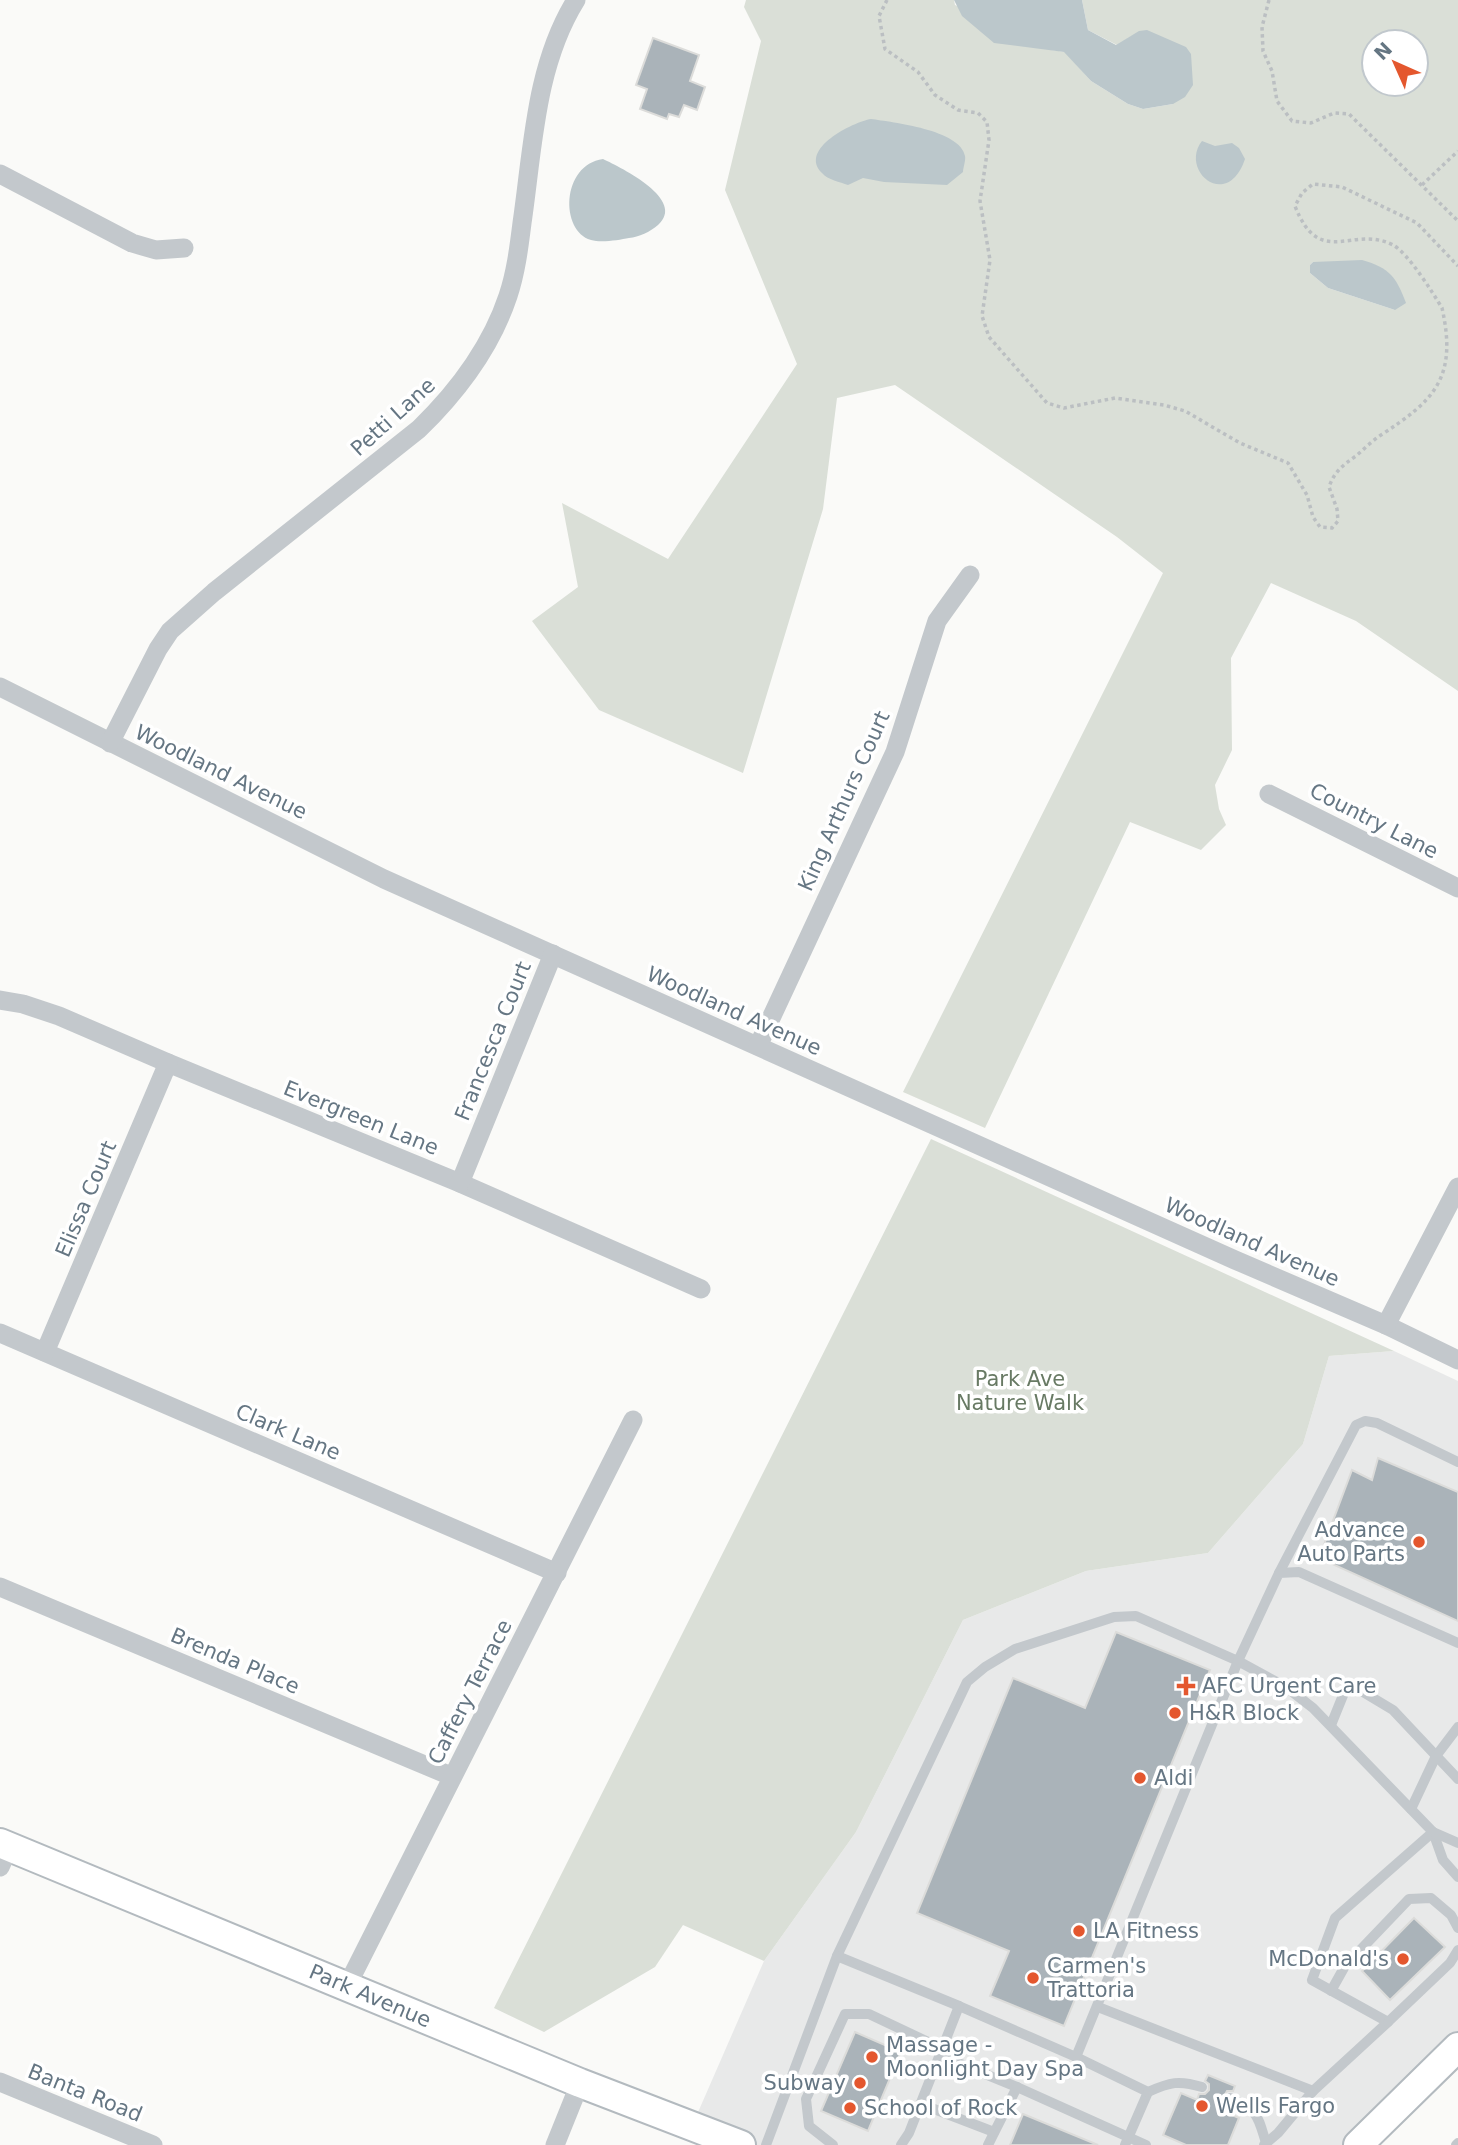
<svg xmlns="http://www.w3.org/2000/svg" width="1458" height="2145" font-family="'DejaVu Sans',sans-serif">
	<rect width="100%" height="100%" fill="#fafaf8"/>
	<polygon fill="#e8e9e9" points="1394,1351 1458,1381 1458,2047 1358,2145 741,2145 692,2126 764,1961 856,1832 963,1620 1086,1571 1208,1553 1303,1444 1329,1356"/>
	<g fill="#dadfd7" fill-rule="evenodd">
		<path d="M746,0H954L955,5L1052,50L1065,52L1091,81L1128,104L1143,109L1173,104L1162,39C1138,26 1139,33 1117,45L1088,30L1082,0H1458V691L1356,621L1271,583L1231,658L1232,750L1215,785L1219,809L1226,825L1201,850L1130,822L985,1128L903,1092L1163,573L1117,537L895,385L837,398L823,509L743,773L599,710L532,621L578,587L562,503L668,559L797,364L725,190L761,41L744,7ZM1374,42H1416V84H1374ZM1313,262L1319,264L1395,310L1328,288L1310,273V265Z"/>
		<polygon points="931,1139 1394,1351 1329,1356 1303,1444 1208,1553 1086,1571 963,1620 856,1832 764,1961 683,1925 655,1967 544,2032 494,2008"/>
	</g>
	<g fill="#bbc7cb">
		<polygon points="954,0 1082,0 1088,30 1116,45 1139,31 1147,30 1186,47 1191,54 1193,85 1185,97 1173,104 1143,109 1128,104 1091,81 1064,52 994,43 962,16"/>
		<path d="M871,119C892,122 961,130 965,156C966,160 963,168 963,172L947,185L884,182L863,178L848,185C840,182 828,180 822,173C798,149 853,122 871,119Z"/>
		<path d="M1202,141L1215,146L1232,143L1239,148L1245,159C1227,212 1179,170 1202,141Z"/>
		<path d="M603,159C622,168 687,200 658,225C650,232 639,237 629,238C619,240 601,243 591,240C560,231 561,165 603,159Z"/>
		<path d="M1362,260C1390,268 1396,277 1406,303L1395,310L1328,288L1310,273V265L1313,262Z"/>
	</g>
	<g fill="#aab3b9" stroke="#dcdcda" stroke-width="2">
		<polygon points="653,38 699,55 690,81 705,87 697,110 684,105 679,117 669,114 667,119 640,109 647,89 636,85"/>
		<polygon points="1378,1458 1458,1492 1458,1621 1319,1558 1352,1470 1372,1480"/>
		<polygon points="1116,1632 1210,1670 1064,2026 990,1996 1009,1951 917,1913 1013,1678 1085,1708"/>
		<polygon points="1414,1918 1445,1947 1390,2000 1362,1971"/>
		<polygon points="855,2032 901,2052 868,2131 821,2111"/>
		<polygon points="1208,2075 1235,2086 1233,2091 1227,2091 1223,2098 1228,2105 1225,2112 1239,2118 1228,2145 1186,2145 1163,2135 1181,2093 1197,2100 1199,2094 1205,2094 1209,2090 1209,2084 1205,2081"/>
		<polygon points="1023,2114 1098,2145 1010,2145"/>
	</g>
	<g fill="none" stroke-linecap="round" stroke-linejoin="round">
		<defs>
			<g id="secondary">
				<polyline points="0,1843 580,2083 741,2145"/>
				<polyline points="1358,2145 1458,2047"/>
			</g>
		</defs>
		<use href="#secondary" stroke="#b3babf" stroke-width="32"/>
		<g stroke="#bbbfc2" stroke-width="3.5" stroke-dasharray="3.5 3.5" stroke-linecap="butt">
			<path d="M887,0L879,16L885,49L918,72L935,95L958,110L978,113L987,122L989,140L980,201L990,260L982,316L989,337L1047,403L1064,408L1115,398L1164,405L1185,411L1240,443L1288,463L1307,495L1313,517L1320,527L1332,528L1338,521L1337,509L1329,487C1334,472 1343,465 1356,456C1364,449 1372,441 1381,435C1433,401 1458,379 1442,308C1433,293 1408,253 1393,245C1352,224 1320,270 1295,206L1302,193L1313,184L1342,187L1417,223L1458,266"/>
			<polyline points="1269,0 1262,27 1263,51 1272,71 1277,101 1292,121 1311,123 1334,113 1349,114 1458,221"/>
			<polyline points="1422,185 1458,151"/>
		</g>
		<g stroke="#c3c8cc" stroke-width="10">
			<polyline points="1279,1573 1356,1425 1365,1421 1377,1423 1458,1462"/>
			<polyline points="1331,1725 1348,1683 1393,1710 1458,1779"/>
			<polyline points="1411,1809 1436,1756 1458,1727"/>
			<polyline points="1433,1832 1443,1860 1458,1877"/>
			<polyline points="837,1956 967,1682 985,1667 1015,1649 1114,1617 1136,1616 1238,1661 1279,1573 1299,1572 1458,1643"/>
			<polyline points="1331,1991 1345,1966 1409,1899 1431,1898 1451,1915 1458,1928"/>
			<polyline points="1098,2007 1313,2091 1388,2022 1312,1980 1335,1918 1433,1832"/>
			<polyline points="1388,2022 1450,1963 1458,1950"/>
			<polyline points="941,2056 1017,2087 988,2145"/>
			<polyline points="1076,2057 1148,2092 1125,2145"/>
			<polyline points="1017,2087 1146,2145"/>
			<path d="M1148,2092C1170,2082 1179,2080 1202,2087"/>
			<path d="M1230,2098C1259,2112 1257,2114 1266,2143"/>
			<polyline points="921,2104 994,2132"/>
			<polyline points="766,2145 837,1956 959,2006 1076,2057 1238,1661 1286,1687 1313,1708 1433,1832 1458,1843"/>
			<polyline points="833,2145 809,2126 806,2099 845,2014 869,2014 943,2049"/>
			<polyline points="901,2145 909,2133 959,2006"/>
			<polyline points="1264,2145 1278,2133 1313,2091"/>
			<polyline points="1456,2145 1458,2143"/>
		</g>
		<g stroke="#c3c8cc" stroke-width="19">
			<polyline points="0,174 132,243 156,250 184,248"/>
			<polyline points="0,687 384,879 1235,1260 1386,1325 1458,1360"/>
			<path d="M110,743L158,649L170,631L214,592L419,429C457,392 491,347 508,296C516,272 519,247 522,223C533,148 535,66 576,0"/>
			<polyline points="1269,794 1458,888"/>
			<polyline points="0,1000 23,1004 59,1016 168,1063 460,1183 701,1289"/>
			<polyline points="758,1046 895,752 937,621 970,575"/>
			<polyline points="460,1183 553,954"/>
			<polyline points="1386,1325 1458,1187"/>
			<polyline points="0,1333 557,1573"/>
			<polyline points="45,1352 168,1063"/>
			<polyline points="0,1587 451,1776"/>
			<polyline points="0,1867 9,1847"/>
			<polyline points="347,1986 633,1420"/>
			<polyline points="0,2082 153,2145"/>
			<polyline points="555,2145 580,2083"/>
		</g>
		<use href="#secondary" stroke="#fff" stroke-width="28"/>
	</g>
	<g fill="#e4572e" stroke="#fff" stroke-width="2.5">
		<circle cx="1419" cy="1542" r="7"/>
		<path d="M1182.5 1675.5h7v7h7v7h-7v7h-7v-7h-7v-7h7z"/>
		<circle cx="1175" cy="1713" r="7"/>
		<circle cx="1140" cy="1778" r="7"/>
		<circle cx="1079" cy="1931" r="7"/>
		<circle cx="1403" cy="1959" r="7"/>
		<circle cx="1033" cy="1978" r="7"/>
		<circle cx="872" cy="2057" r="7"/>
		<circle cx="860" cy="2083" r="7"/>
		<circle cx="1202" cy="2106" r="7"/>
		<circle cx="850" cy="2108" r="7"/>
	</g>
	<g text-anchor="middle" stroke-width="7" stroke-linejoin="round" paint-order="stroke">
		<g font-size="21" fill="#657683" stroke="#fff">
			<text transform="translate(393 417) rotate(-42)" y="7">Petti Lane</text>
			<text transform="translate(221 772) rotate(26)" y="7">Woodland Avenue</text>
			<text transform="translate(844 801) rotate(-66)" y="7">King Arthurs Court</text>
			<text transform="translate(1374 821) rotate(27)" y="7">Country Lane</text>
			<text transform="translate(734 1011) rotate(24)" y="7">Woodland Avenue</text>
			<text transform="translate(493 1041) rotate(-68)" y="7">Francesca Court</text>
			<text transform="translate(361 1118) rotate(22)" y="7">Evergreen Lane</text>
			<text transform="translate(86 1199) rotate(-67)" y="7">Elissa Court</text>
			<text transform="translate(1252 1242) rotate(24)" y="7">Woodland Avenue</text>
			<text transform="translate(288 1432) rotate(23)" y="7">Clark Lane</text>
			<text transform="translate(235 1661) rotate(23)" y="7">Brenda Place</text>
			<text transform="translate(470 1692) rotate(-63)" y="7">Caffery Terrace</text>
			<text transform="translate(370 1996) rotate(23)" y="7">Park Avenue</text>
			<text transform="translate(85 2093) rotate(22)" y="7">Banta Road</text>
		</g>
		<g font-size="21" fill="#687a64" stroke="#fff">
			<text x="1020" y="1386">Park Ave<tspan x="1020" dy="24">Nature Walk</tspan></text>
		</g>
		<g font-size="21" fill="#657683" stroke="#fff" text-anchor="start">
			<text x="1405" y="1537" text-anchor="end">Advance<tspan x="1405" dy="24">Auto Parts</tspan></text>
			<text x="1202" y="1693">AFC Urgent Care</text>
			<text x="1189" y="1720">H&amp;R Block</text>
			<text x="1154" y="1785">Aldi</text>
			<text x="1093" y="1938">LA Fitness</text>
			<text x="1389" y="1966" text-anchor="end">McDonald's</text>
			<text x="1047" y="1973">Carmen's<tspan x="1047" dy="24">Trattoria</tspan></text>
			<text x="886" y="2052">Massage -<tspan x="886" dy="24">Moonlight Day Spa</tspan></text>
			<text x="846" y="2090" text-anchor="end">Subway</text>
			<text x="1216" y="2113">Wells Fargo</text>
			<text x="864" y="2115">School of Rock</text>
		</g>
	</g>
	<g transform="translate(1395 63) rotate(315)"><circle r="33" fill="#ffffff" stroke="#c1c8cd" stroke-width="2"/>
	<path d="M0-5L12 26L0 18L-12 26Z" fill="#e4572e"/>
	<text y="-10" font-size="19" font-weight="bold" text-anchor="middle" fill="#657683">N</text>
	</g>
</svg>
